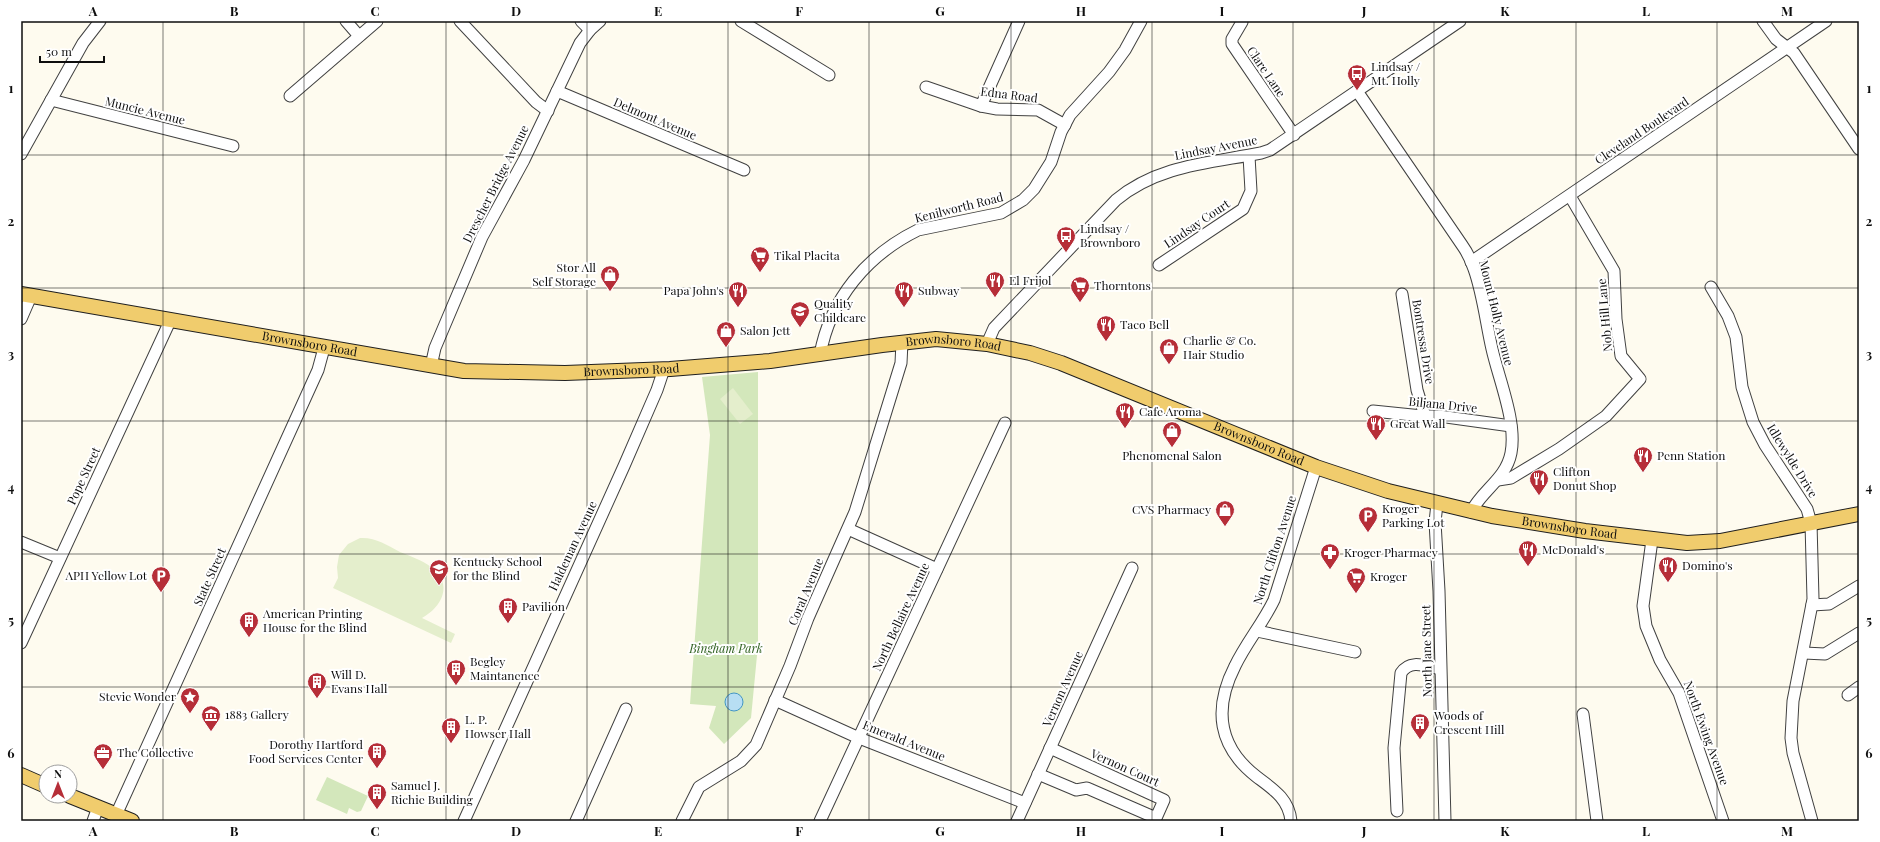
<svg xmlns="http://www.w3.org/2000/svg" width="1880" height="842" font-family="'Playfair Display',serif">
	<rect width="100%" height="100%" fill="#fefbef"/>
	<g fill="#d3e7bb">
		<polygon points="758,372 758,645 751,718 724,744 709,728 716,706 690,704 710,435 702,377"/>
		<polygon points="327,777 368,796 361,811 357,812 349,808 347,814 316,800"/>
	</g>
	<g fill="#e4eecc">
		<polygon points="733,388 753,414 740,424 720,399"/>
		<path d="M360,538C375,537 387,545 400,552C410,556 422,560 431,567C454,584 442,607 422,618L455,634L451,643L333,588L338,578L337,567L339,555L348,544Z"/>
	</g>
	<circle fill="#b7def3" stroke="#4295c5" cx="734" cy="702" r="9"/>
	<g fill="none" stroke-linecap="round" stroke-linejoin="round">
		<defs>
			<g id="minor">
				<polyline points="346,21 359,36"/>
				<polyline points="460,21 536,102 548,111"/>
				<polyline points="581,21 590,30"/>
				<polyline points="741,21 829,75"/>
				<polyline points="1763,21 1776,39 1794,53 1859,149"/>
				<polyline points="1242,22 1232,39 1232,44 1294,135"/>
				<polyline points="926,87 981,106 997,109 1038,110 1065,125"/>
				<polyline points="557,91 744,170"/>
				<path d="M1357,91L1462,245C1467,252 1471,260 1474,269C1483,294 1486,323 1492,349C1499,380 1517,422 1511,453C1506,479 1482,490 1471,512"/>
				<polyline points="290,96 377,21"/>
				<polyline points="51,100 233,146"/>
				<polyline points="981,106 1019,21"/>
				<polyline points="21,154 83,43 100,21"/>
				<polyline points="1471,262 1826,21"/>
				<polyline points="1159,265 1243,209 1251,191 1249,156"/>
				<polyline points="1711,287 1728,316 1736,337 1742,387 1753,422 1765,445 1807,509 1811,523 1813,599 1793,701 1791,738 1793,753 1812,821"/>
				<polyline points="1402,294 1417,390 1425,416"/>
				<polyline points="21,319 31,296"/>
				<path d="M987,344L994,328L1116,200C1158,165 1210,163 1261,153L1270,150L1460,21"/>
				<path d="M820,355C830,299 867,255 918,230L1001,213L1023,200L1034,189L1051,162L1061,132L1070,115L1109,72L1125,50L1141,21"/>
				<polyline points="431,366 435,348 482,237 524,160 580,43 590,30 600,21"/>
				<polyline points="1373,411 1422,416 1439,416 1511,426"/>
				<polyline points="1498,480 1511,478 1559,449 1606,416 1640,379 1621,356 1616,319 1614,271 1570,196"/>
				<polyline points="1437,504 1435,522 1439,591 1445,821"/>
				<polyline points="848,529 937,569"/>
				<polyline points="1652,540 1643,606 1646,626 1660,660 1679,693 1723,821"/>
				<polyline points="21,542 60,558"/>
				<polyline points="1812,605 1829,604 1859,586"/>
				<polyline points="1257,631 1355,652"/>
				<polyline points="21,643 170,321"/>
				<polyline points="1804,653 1825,654 1859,633"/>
				<polyline points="1848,695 1859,687"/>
				<polyline points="775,700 859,738 1025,803"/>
				<polyline points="1583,714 1597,821"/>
				<polyline points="1038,774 1076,790 1087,788 1156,818 1164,800 1050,748"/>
				<path d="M1397,811L1394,748L1401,673C1410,659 1425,666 1440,669"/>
				<polyline points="116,815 318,370 324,348"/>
				<polyline points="93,821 98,807"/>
				<polyline points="464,821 624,466 657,390 664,369"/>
				<polyline points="576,821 626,709"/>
				<polyline points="682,821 699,787 741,761 756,745 790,666 808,618 855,512 901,363 902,342"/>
				<polyline points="820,821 1005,423"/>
				<polyline points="1017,821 1132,568"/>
				<path d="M1291,821C1289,799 1273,789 1257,777C1218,747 1213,709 1235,666C1246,643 1263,623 1274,600L1316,467"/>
			</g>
			<g id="major">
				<path id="s1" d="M21,294L464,371L565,373L670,369L770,361L882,345L936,339L987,344L1030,353L1061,363L1316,467L1388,491L1492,516L1585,531L1687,543L1720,541L1859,514"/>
				<polyline points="21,775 46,786"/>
				<polyline points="70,796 132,821"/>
			</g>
		</defs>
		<use href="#minor" stroke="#414141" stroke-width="13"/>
		<use href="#major" stroke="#1f1f1f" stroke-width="16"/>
		<use href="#minor" stroke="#fff" stroke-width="11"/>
		<use href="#major" stroke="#f0cc6d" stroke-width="14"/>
	</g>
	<path fill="none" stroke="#0e0e0e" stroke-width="1" stroke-opacity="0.55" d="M163,21V821M304,21V821M446,21V821M587,21V821M728,21V821M869,21V821M1011,21V821M1152,21V821M1293,21V821M1434,21V821M1576,21V821M1717,21V821M21,155H1859M21,288H1859M21,421H1859M21,554H1859M21,687H1859"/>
	<defs>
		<symbol id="bus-pin" viewBox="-11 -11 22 30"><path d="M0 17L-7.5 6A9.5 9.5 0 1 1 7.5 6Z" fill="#b62e38" stroke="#fff"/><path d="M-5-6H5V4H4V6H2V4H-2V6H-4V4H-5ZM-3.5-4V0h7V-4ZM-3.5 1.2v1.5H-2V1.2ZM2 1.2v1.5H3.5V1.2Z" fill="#fff"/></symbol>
		<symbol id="supermarket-pin" viewBox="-11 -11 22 30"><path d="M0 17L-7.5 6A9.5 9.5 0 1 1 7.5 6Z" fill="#b62e38" stroke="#fff"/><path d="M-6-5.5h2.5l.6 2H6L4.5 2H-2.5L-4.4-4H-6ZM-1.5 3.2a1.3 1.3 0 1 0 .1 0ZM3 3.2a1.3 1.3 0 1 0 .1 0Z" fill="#fff"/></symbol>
		<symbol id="shop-pin" viewBox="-11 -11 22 30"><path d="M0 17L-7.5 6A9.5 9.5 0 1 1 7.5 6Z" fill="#b62e38" stroke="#fff"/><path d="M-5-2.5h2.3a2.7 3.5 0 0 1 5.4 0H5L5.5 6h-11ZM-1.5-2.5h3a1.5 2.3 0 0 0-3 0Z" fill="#fff"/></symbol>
		<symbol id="restaurant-pin" viewBox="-11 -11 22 30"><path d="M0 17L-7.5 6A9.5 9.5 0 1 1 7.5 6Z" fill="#b62e38" stroke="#fff"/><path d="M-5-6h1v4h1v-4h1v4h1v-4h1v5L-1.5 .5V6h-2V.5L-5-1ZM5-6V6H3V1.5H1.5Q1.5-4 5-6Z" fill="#fff"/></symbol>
		<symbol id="school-pin" viewBox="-11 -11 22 30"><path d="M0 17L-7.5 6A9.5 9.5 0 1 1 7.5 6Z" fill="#b62e38" stroke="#fff"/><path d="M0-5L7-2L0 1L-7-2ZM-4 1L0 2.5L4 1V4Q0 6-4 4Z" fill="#fff"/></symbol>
		<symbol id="parking-pin" viewBox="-11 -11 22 30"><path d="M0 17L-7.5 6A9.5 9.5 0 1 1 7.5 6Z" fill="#b62e38" stroke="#fff"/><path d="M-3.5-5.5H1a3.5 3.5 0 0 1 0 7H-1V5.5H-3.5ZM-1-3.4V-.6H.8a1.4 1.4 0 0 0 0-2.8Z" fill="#fff"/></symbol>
		<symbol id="pharmacy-pin" viewBox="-11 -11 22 30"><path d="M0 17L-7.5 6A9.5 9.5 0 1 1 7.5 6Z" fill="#b62e38" stroke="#fff"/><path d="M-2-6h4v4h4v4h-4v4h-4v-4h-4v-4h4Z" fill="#fff"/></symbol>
		<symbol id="building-pin" viewBox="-11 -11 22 30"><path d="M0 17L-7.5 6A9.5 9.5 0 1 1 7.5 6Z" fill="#b62e38" stroke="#fff"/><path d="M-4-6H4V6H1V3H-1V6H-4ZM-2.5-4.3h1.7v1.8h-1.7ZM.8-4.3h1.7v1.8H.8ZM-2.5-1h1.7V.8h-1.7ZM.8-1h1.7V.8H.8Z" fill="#fff"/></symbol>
		<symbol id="sight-pin" viewBox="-11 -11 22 30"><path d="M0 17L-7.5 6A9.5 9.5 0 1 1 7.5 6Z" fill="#b62e38" stroke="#fff"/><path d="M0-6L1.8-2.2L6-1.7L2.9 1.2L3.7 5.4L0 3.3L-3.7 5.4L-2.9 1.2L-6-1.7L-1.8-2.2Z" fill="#fff"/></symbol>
		<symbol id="museum-pin" viewBox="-11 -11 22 30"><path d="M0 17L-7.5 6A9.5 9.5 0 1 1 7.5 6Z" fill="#b62e38" stroke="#fff"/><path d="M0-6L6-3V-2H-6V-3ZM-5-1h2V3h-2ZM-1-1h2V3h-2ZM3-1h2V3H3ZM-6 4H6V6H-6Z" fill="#fff"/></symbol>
		<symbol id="office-pin" viewBox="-11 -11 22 30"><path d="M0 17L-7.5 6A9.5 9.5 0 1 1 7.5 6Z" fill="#b62e38" stroke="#fff"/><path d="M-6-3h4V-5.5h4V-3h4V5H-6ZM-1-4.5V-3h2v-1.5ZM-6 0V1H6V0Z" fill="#fff"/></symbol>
	</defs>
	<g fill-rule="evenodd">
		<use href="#bus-pin" x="1346" y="63" width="22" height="30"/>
		<use href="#bus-pin" x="1055" y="225" width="22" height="30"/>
		<use href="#supermarket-pin" x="749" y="245" width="22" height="30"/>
		<use href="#shop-pin" x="599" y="264" width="22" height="30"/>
		<use href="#restaurant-pin" x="984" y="270" width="22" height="30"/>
		<use href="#supermarket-pin" x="1069" y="275" width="22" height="30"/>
		<use href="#restaurant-pin" x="727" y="280" width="22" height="30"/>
		<use href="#restaurant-pin" x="893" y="280" width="22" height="30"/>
		<use href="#school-pin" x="789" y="300" width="22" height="30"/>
		<use href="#restaurant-pin" x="1095" y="314" width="22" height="30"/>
		<use href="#shop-pin" x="715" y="320" width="22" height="30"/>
		<use href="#shop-pin" x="1158" y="337" width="22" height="30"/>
		<use href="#restaurant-pin" x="1114" y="401" width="22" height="30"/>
		<use href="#restaurant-pin" x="1365" y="413" width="22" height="30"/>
		<use href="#shop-pin" x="1161" y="420" width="22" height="30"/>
		<use href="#restaurant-pin" x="1632" y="445" width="22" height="30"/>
		<use href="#restaurant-pin" x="1528" y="468" width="22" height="30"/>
		<use href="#shop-pin" x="1214" y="499" width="22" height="30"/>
		<use href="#parking-pin" x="1357" y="505" width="22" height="30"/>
		<use href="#restaurant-pin" x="1517" y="539" width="22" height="30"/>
		<use href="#pharmacy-pin" x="1319" y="542" width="22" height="30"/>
		<use href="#restaurant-pin" x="1657" y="555" width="22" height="30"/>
		<use href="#school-pin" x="428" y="558" width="22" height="30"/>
		<use href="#parking-pin" x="150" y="565" width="22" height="30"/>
		<use href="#supermarket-pin" x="1345" y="566" width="22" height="30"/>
		<use href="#building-pin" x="497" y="596" width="22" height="30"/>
		<use href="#building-pin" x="238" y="610" width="22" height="30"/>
		<use href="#building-pin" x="445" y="658" width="22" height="30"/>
		<use href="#building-pin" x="306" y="671" width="22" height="30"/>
		<use href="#sight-pin" x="179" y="686" width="22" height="30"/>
		<use href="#museum-pin" x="200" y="704" width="22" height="30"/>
		<use href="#building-pin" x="1409" y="712" width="22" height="30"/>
		<use href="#building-pin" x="440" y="716" width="22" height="30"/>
		<use href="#building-pin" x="366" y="741" width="22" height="30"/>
		<use href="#office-pin" x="92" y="742" width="22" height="30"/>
		<use href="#building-pin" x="366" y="782" width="22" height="30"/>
	</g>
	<g text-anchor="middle" stroke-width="4" stroke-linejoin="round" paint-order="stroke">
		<g font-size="12" fill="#0e0e0e" stroke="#fff" text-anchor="start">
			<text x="1371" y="71">Lindsay /<tspan x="1371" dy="14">Mt. Holly</tspan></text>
			<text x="1080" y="233">Lindsay /<tspan x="1080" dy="14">Brownboro</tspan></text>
			<text x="774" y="260">Tikal Placita</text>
			<text x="596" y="272" text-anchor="end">Stor All<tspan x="596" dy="14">Self Storage</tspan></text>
			<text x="1009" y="285">El Frijol</text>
			<text x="1094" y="290">Thorntons</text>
			<text x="724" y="295" text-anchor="end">Papa John's</text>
			<text x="918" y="295">Subway</text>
			<text x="814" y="308">Quality<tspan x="814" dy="14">Childcare</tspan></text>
			<text x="1120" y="329">Taco Bell</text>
			<text x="740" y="335">Salon Jett</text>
			<text x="1183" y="345">Charlie &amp; Co.<tspan x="1183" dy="14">Hair Studio</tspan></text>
			<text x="1139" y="416">Cafe Aroma</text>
			<text x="1390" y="428">Great Wall</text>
			<text x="1172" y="460" text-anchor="middle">Phenomenal Salon</text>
			<text x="1657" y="460">Penn Station</text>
			<text x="1553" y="476">Clifton<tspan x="1553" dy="14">Donut Shop</tspan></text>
			<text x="1382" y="513">Kroger<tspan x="1382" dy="14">Parking Lot</tspan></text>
			<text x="1211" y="514" text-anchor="end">CVS Pharmacy</text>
			<text x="1542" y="554">McDonald's</text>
			<text x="1344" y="557">Kroger Pharmacy</text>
			<text x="453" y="566">Kentucky School<tspan x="453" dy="14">for the Blind</tspan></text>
			<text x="1682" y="570">Domino's</text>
			<text x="147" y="580" text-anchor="end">APH Yellow Lot</text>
			<text x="1370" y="581">Kroger</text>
			<text x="522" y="611">Pavilion</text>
			<text x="263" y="618">American Printing<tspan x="263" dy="14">House for the Blind</tspan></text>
			<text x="470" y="666">Begley<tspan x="470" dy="14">Maintanence</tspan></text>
			<text x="331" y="679">Will D.<tspan x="331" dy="14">Evans Hall</tspan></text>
			<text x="176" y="701" text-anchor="end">Stevie Wonder</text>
			<text x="225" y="719">1883 Gallery</text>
			<text x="1434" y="720">Woods of<tspan x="1434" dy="14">Crescent Hill</tspan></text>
			<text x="465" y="724">L. P.<tspan x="465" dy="14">Howser Hall</tspan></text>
			<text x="363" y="749" text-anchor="end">Dorothy Hartford<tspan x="363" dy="14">Food Services Center</tspan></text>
			<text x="117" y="757">The Collective</text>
			<text x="391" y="790">Samuel J.<tspan x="391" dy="14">Richie Building</tspan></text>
		</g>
		<g font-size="12" fill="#0e0e0e" stroke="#fff">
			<text transform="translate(1266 72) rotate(56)" y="4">Clare Lane</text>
			<text transform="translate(1009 95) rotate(7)" y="4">Edna Road</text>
			<text transform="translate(145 111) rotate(14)" y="4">Muncie Avenue</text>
			<text transform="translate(655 119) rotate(23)" y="4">Delmont Avenue</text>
			<text transform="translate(1642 131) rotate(-34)" y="4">Cleveland Boulevard</text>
			<text transform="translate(1216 148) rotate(-11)" y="4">Lindsay Avenue</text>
			<text transform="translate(496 184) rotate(-63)" y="4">Drescher Bridge Avenue</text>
			<text transform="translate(959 208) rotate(-14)" y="4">Kenilworth Road</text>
			<text transform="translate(1197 224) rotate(-34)" y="4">Lindsay Court</text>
			<text transform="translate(1496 313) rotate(76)" y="4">Mount Holly Avenue</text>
			<text transform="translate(1605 315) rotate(-95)" y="4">Nob Hill Lane</text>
			<text transform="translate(1423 342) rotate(81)" y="4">Bontressa Drive</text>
			<text dy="4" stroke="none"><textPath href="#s1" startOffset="293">Brownsboro Road</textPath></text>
			<text dy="4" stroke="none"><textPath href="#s1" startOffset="941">Brownsboro Road</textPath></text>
			<text dy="4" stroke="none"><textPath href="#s1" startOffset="617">Brownsboro Road</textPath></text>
			<text transform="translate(1443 405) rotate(6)" y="4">Biljana Drive</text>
			<text dy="4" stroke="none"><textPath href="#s1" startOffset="1265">Brownsboro Road</textPath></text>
			<text transform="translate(1792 461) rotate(58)" y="4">Idlewylde Drive</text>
			<text transform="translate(84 476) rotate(-65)" y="4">Pope Street</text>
			<text dy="4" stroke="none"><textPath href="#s1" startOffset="1588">Brownsboro Road</textPath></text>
			<text transform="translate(573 546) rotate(-65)" y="4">Haldeman Avenue</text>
			<text transform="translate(1275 550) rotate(-72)" y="4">North Clifton Avenue</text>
			<text transform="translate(210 577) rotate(-66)" y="4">State Street</text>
			<text transform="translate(806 592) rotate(-67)" y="4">Coral Avenue</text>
			<text transform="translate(901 617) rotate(-65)" y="4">North Bellaire Avenue</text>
			<text transform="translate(1427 651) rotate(-91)" y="4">North Jane Street</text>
			<text transform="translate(1063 689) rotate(-66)" y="4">Vernon Avenue</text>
			<text transform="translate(1706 733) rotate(70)" y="4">North Ewing Avenue</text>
			<text transform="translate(904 741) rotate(22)" y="4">Emerald Avenue</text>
			<text transform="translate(1125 768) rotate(24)" y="4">Vernon Court</text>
		</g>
		<g font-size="12" font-style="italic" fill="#316222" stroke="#fff">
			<text x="726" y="653">Bingham Park</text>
		</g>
	</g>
	<rect width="1880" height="842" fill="none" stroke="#ffffff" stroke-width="44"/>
	<g transform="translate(58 784)"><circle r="19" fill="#ffffff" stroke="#9f9f9f"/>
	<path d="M0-3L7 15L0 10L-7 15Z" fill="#b62e38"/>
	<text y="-6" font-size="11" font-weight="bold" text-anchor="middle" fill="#0e0e0e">N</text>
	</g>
	<path d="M40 56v6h64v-6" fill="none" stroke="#0e0e0e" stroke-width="2"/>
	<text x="46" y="56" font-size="12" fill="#0e0e0e" stroke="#ffffff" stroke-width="3" paint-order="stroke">50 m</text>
	<rect x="22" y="22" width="1836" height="798" fill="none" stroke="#0e0e0e" stroke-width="1.5"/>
	<g font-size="13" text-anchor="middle" font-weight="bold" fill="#0e0e0e">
		<text x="93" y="16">A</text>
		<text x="234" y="16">B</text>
		<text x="375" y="16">C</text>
		<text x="516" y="16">D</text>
		<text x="658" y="16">E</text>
		<text x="799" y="16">F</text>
		<text x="940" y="16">G</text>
		<text x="1081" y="16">H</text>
		<text x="1222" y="16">I</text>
		<text x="1364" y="16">J</text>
		<text x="1505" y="16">K</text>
		<text x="1646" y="16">L</text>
		<text x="1787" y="16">M</text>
		<text x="11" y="93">1</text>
		<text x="1869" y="93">1</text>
		<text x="11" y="226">2</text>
		<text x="1869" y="226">2</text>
		<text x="11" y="359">3</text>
		<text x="1869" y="359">3</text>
		<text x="11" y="492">4</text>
		<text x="1869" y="492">4</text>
		<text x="11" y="625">5</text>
		<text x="1869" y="625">5</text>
		<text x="11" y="758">6</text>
		<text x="1869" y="758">6</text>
		<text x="93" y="836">A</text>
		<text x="234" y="836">B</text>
		<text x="375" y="836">C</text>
		<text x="516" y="836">D</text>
		<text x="658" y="836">E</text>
		<text x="799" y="836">F</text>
		<text x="940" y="836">G</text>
		<text x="1081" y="836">H</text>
		<text x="1222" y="836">I</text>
		<text x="1364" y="836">J</text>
		<text x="1505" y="836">K</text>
		<text x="1646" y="836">L</text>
		<text x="1787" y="836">M</text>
	</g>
</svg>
